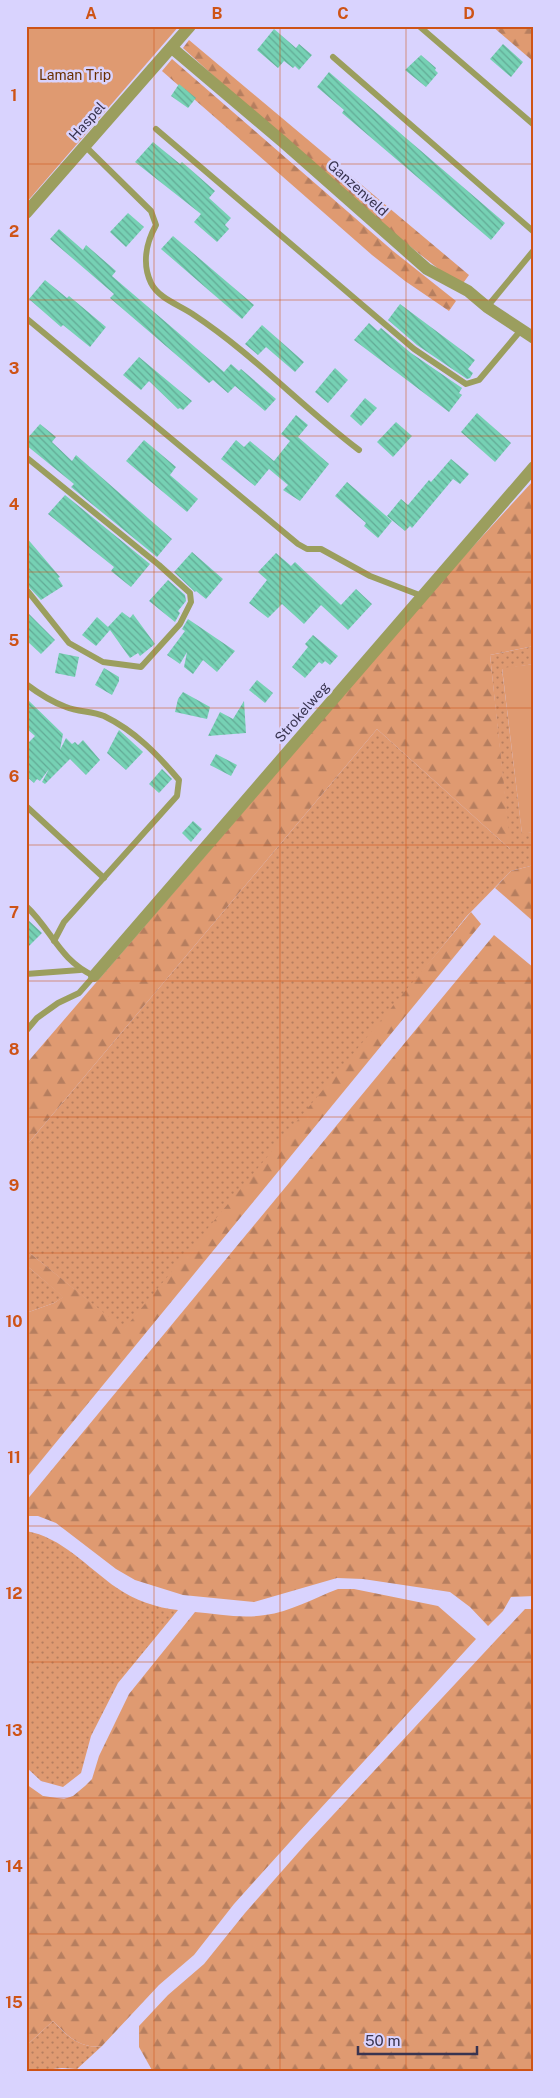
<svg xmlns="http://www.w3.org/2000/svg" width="560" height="2098" font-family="'Public Sans',sans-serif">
	<defs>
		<pattern id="grass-dots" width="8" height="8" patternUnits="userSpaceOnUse" patternTransform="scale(1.25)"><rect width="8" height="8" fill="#df9a71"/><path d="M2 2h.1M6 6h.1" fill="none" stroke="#b67e5f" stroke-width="1.8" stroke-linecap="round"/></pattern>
		<pattern id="forest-firs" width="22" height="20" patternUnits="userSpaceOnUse" patternTransform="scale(1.25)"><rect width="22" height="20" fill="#df9a71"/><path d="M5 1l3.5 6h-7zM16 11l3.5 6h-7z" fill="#b67e5f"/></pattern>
		<pattern id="building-back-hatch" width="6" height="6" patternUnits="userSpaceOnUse" patternTransform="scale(1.25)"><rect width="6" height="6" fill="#76d1b4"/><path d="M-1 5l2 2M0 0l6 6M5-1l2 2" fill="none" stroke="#62aa95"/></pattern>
	</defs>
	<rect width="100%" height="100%" fill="#d9d3fe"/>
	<g fill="url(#grass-dots)">
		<polygon points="534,646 534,664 502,669 522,833 534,832 534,865 511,871 466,917 410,987 124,1330 26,1250 26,1146 377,729 510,849 490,655"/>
		<polygon points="26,1265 64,1297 54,1303 26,1313"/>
		<path d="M26,1531C62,1537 88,1568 117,1588C134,1600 157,1608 178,1610L118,1683L91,1736L81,1773L63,1787L41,1781L26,1767Z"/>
		<path d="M53,2021C67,2036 80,2049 102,2046L77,2069L62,2068L26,2072V2046Z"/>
	</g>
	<g fill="url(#forest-firs)">
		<polygon points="492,26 534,26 534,62"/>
		<path d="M189,40L469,275L461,286C364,213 273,130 183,48Z"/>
		<polygon points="172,59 393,251 456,301 449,311 405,281 372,255 162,71"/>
		<polygon points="534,480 534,646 490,655 511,850 377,729 26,1146 26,1064 445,577"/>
		<polygon points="534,865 534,922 495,888 511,871"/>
		<polygon points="471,912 481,924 26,1479 26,1313 54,1303 63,1297 26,1265 26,1250 124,1329"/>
		<polygon points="494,935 534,968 534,1596 511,1597 503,1611 488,1626 470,1607 450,1592 363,1579 337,1578 254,1602 183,1595 135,1580 116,1569 56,1523 38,1516 26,1516 26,1501"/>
		<path d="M338,1589H354L438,1606L476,1639L298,1833L234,1904L194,1955L159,1985L102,2046C79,2049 68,2036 53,2021L26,2046V1784L43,1796L64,1799L73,1796L85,1786L92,1779L99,1756L129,1694L195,1612C218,1614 242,1619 265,1615C290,1612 314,1598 338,1589Z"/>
		<polygon points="525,1609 534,1609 534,2072 153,2072 139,2047 139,2026 168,1995 204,1964 245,1913 305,1845"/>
	</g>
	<g fill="#df9a71">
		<polygon points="26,26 179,26 26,203"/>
		<polygon points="534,664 534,832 522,834 502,668"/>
	</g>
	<g fill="url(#building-back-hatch)">
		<polygon points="274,29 296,48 299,44 312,55 299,70 295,66 293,68 284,61 278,68 257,50"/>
		<polygon points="503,44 523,62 511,77 490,59"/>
		<polygon points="421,55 436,68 435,70 438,73 426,87 405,70"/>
		<polygon points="329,72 505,223 491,240 355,124 342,113 344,110 317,87"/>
		<polygon points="179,84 196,98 188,108 171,96"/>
		<polygon points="153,142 180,164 182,162 215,191 209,198 231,218 225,225 229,229 217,242 194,222 201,214 135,162"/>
		<polygon points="128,213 144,227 126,247 110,232"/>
		<polygon points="59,229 83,250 86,245 116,271 112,276 224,372 231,364 239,371 241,369 276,399 265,411 235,386 228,393 213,380 209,383 110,298 114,294 50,239"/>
		<polygon points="173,236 254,305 242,319 161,249"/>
		<polygon points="45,280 67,298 69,296 106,327 90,347 63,325 61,327 29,299"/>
		<polygon points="400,304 475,360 468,369 473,373 470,378 467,379 417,345 388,320"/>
		<polygon points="369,323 378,331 381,328 411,353 462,388 459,393 462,395 449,412 354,340"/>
		<polygon points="262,325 304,362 295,372 266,347 258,355 245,344"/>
		<polygon points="139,357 192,401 183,410 180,408 178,409 149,381 141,390 123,375"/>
		<polygon points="335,368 348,380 328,403 315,392"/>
		<polygon points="365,398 377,408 361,426 350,416"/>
		<polygon points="477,413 511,443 495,462 461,432"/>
		<polygon points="296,415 308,425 298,437 329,464 300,501 283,490 288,485 269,469 255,486 221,459 236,440 244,447 250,441 274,461 290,441 281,434"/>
		<polygon points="396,422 412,436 393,457 377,442"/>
		<polygon points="40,424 56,437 52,442 72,461 76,455 172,539 157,557 71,487 74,484 26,445 26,440"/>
		<polygon points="144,440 176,467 170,475 198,499 187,512 126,461"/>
		<polygon points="451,459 469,474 460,484 453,479 412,528 410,526 405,531 387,516 401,499 408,505 429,480 431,482"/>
		<polygon points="347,482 392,521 378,538 364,526 366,523 335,496"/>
		<polygon points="65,495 150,564 131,587 111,571 114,567 48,514"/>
		<polygon points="26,537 60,577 58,578 63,586 41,600 26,584"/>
		<polygon points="192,552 223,579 206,599 196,591 195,592 174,572"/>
		<polygon points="276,553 291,566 295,562 341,605 356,589 372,604 348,630 321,605 304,624 282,604 268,618 249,603 267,580 258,572"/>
		<polygon points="168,580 185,595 186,601 178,611 180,613 175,622 149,601"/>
		<polygon points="26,611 55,640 41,654 26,640"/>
		<polygon points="122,612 130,618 133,614 155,644 140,656 138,653 130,658 110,630 96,646 82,635 97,617 108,627"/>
		<polygon points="188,619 235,651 217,672 203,660 193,674 184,667 187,652 180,664 167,655 185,631 182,629"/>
		<polygon points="313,635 338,656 330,665 325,661 322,664 319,662 305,678 292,667 308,647 305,644"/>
		<polygon points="59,653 79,657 75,677 55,673"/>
		<polygon points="104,668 119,677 119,681 112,695 95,685"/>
		<polygon points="257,680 273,693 265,703 249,690"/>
		<polygon points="183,692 210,707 207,719 175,712 178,699"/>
		<polygon points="26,698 63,734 60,750 66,738 72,744 75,742 78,745 83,740 100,760 86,775 70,759 45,784 42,782 49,769 40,781 37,779 34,783 26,776 26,745 35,736 26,728"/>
		<polygon points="244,701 246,733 208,736 220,712 233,719"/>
		<polygon points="119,730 143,752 126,770 107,753"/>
		<polygon points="216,754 237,765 231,776 210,765"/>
		<polygon points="162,769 172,779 159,793 149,784"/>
		<polygon points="193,821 202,829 191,842 182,833"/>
		<polygon points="26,918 42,933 26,949"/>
	</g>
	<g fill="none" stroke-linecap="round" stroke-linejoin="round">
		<g stroke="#9b9e5e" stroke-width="6">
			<polyline points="419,26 534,125"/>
			<polyline points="333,57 534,232"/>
			<polyline points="156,129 414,349 466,384 479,380 521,330"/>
			<path d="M84,145L151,211L156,225C146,243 142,264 151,283C159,299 180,305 194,315C253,354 302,407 359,450"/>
			<polyline points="487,307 534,250"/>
			<polyline points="26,318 298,544 307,549 321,549 370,576 422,596"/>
			<polyline points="26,457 159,565 190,593 191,602 180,624 141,667 103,662 69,643 26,589"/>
			<path d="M26,684C38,693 52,702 66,707C78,712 92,711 104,716C135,731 157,754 179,780L177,796L64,922L54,941"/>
			<polyline points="26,806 104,878"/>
			<path d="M26,906C52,930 59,960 94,976L79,993L58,1003L37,1018L26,1031"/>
			<polyline points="26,974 80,970"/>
		</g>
		<g stroke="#9b9e5e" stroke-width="12">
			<polyline points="172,48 283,142 427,269 468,291 487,307 534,338"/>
			<polyline points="26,213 190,26"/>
			<polyline points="94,976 534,467"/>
		</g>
	</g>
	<path fill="none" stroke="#ce5316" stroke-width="1" stroke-opacity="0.55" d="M154,26V2072M280,26V2072M406,26V2072M26,164H534M26,300H534M26,436H534M26,572H534M26,708H534M26,845H534M26,981H534M26,1117H534M26,1253H534M26,1390H534M26,1526H534M26,1662H534M26,1798H534M26,1934H534"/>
	<g text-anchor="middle" stroke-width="5" stroke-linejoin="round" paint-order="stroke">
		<g font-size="14" fill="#6a3001" stroke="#d9d3fe">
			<text x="75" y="80">Laman Trip</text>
		</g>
		<g font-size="14" fill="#393450" stroke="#d9d3fe">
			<text transform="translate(87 121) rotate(-48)" y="5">Haspel</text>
			<text transform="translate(358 188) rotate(42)" y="5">Ganzenveld</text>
			<text transform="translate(302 712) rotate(-49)" y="5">Strokelweg</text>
		</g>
	</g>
	<rect width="560" height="2098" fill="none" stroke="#d9d3fe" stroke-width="55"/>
	<path d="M358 2046v8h119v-8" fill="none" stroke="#393450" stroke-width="2.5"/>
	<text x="365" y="2046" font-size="15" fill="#393450" stroke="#d9d3fe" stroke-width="4" paint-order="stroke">50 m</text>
	<rect x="28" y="28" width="504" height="2042" fill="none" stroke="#ce5316" stroke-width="2"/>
	<g font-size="16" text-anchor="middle" font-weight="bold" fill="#ce5316">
		<text x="91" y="19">A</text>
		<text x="217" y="19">B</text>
		<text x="343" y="19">C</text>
		<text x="469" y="19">D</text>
		<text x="14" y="101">1</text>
		<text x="14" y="237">2</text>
		<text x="14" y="374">3</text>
		<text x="14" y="510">4</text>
		<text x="14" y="646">5</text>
		<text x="14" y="782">6</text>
		<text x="14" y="918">7</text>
		<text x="14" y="1055">8</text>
		<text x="14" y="1191">9</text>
		<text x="14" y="1327">10</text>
		<text x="14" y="1463">11</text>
		<text x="14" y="1599">12</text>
		<text x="14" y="1736">13</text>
		<text x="14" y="1872">14</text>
		<text x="14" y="2008">15</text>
	</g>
</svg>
